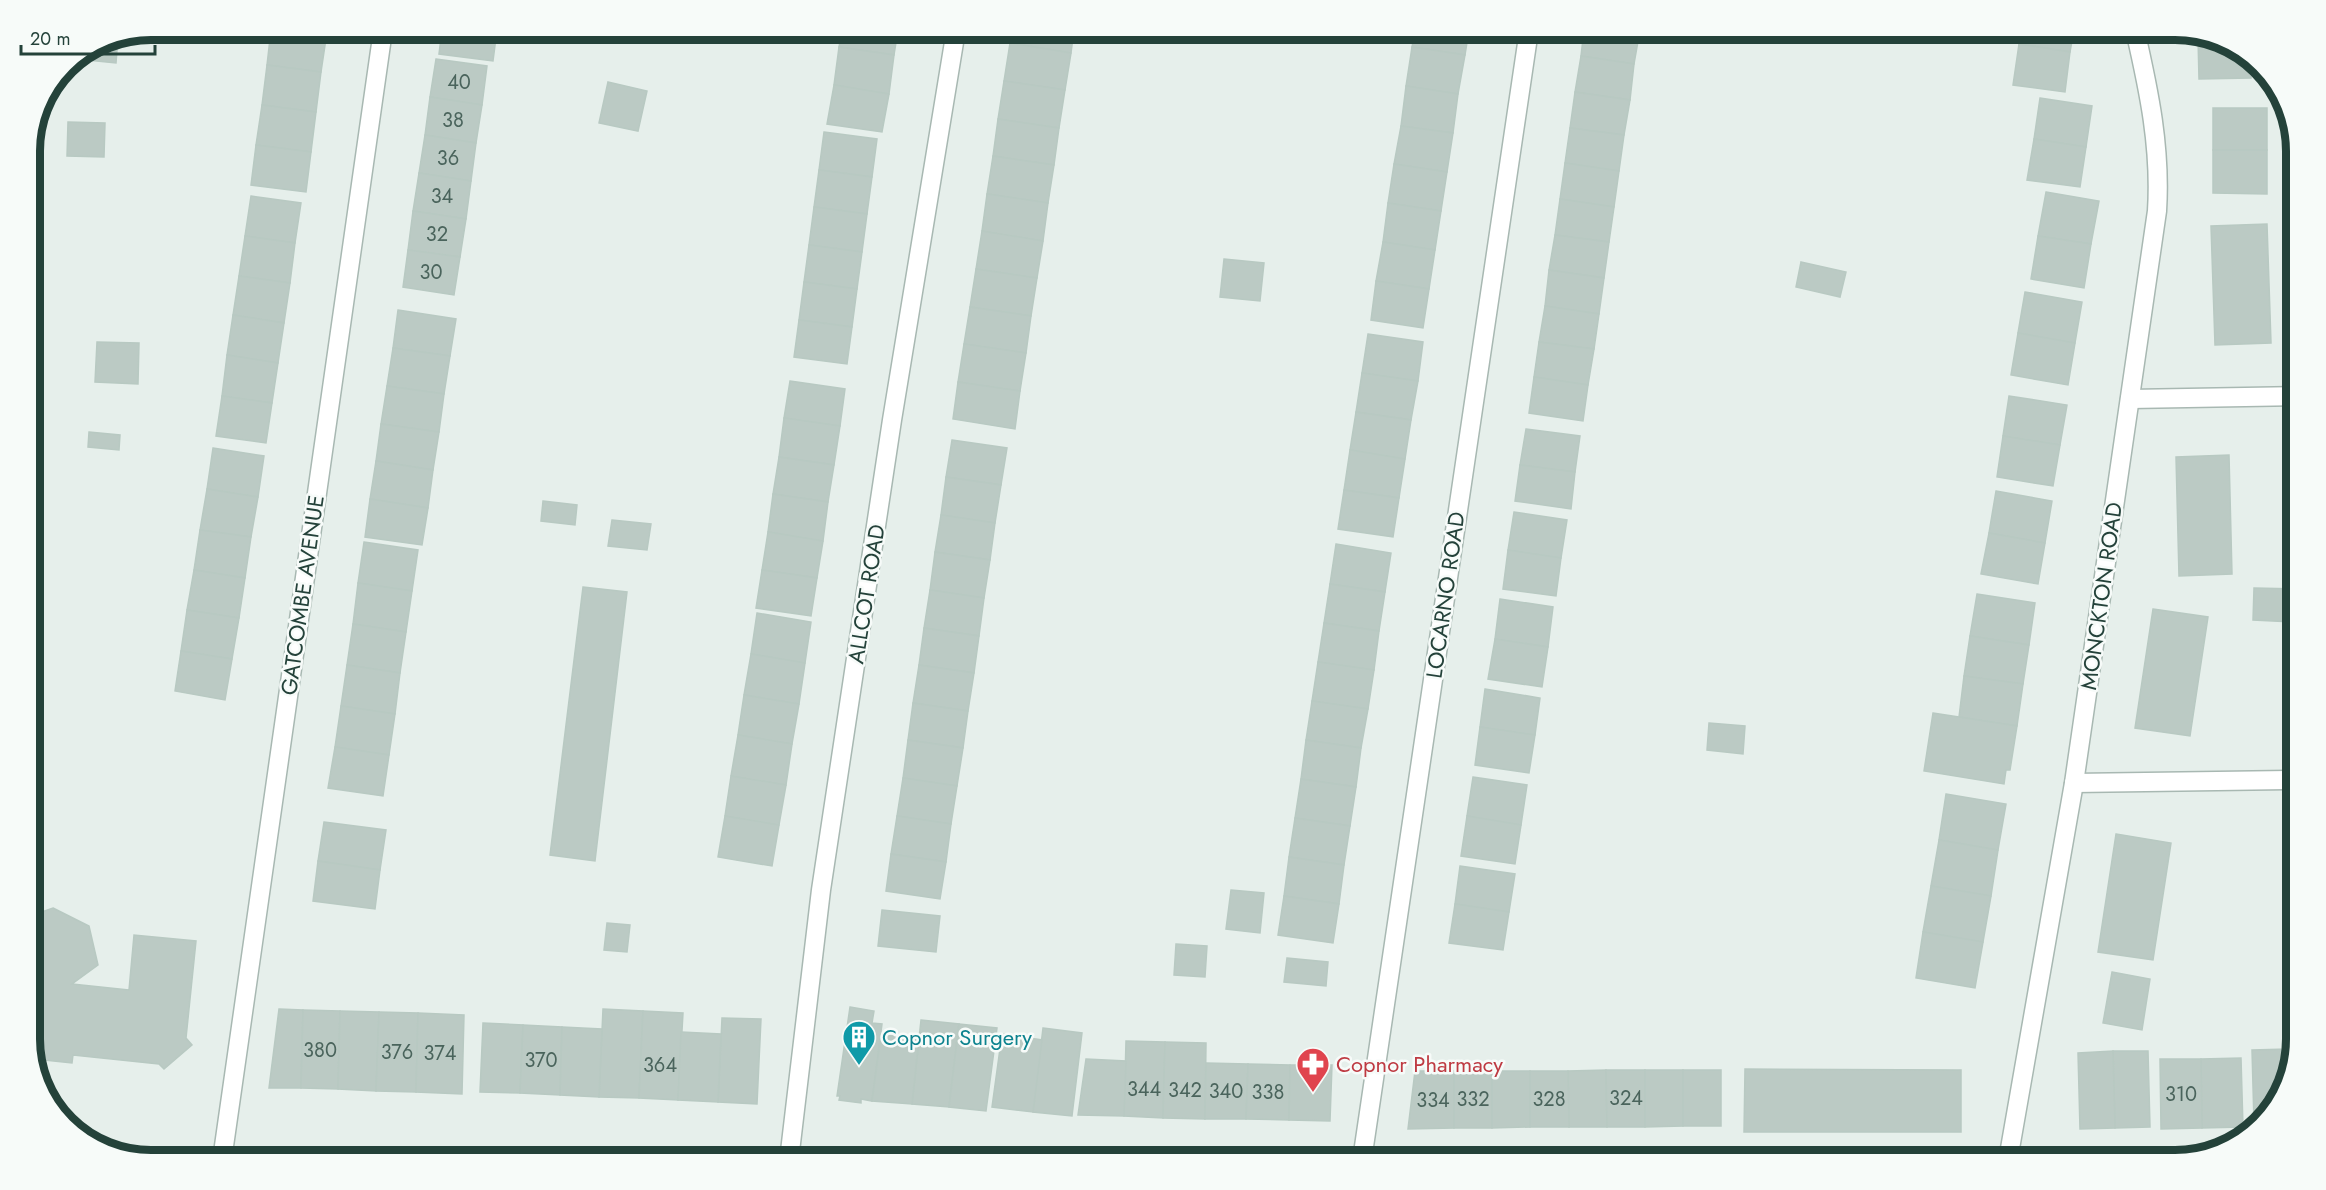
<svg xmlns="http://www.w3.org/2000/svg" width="2326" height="1190" font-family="Jost,sans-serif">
	<rect width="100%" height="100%" fill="#e6efeb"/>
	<g fill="#bbcac4" stroke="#b8c9c2" stroke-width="1.5">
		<polygon points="271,30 327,32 321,72 267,65"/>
		<polygon points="442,30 497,30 493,61 439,54"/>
		<polygon points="842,30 898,30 894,55 839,47"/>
		<polygon points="1012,30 1074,30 1071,53 1010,43"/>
		<polygon points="1415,30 1469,30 1465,55 1412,47"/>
		<polygon points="1584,30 1640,30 1634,64 1581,56"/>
		<polygon points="1800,30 1847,30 1846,41 1800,36"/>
		<polygon points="2021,30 2074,30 2070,52 2019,44"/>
		<polygon points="118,37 116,63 76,59 105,39"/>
		<polygon points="2198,38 2229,43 2251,62 2251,78 2199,79"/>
		<polygon points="1010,43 1071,53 1065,90 1004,81"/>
		<polygon points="2019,44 2070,52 2065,92 2013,85"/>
		<polygon points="839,47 894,55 889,94 834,85"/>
		<polygon points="1412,47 1465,55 1458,94 1406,86"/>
		<polygon points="1581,56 1634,64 1630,100 1575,92"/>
		<polygon points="436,59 487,66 482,105 430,97"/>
		<polygon points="267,65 321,72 316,112 262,105"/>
		<polygon points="1004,81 1065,90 1059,128 998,119"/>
		<polygon points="608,82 647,91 638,131 599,123"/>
		<polygon points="834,85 889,94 882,132 827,124"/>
		<polygon points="1406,86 1458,94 1453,133 1401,126"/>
		<polygon points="1575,92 1630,100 1624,135 1570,128"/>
		<polygon points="430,97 482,105 476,143 425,135"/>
		<polygon points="2040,98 2092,106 2086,147 2034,139"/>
		<polygon points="262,105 316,112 311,152 256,145"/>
		<rect x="2213" y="108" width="54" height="42"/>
		<polygon points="998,119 1059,128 1054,165 993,156"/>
		<polygon points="68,122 105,123 104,157 67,156"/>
		<polygon points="1401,126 1453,133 1447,172 1394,164"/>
		<polygon points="1570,128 1624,135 1619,171 1565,163"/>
		<polygon points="824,132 877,139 872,177 819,170"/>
		<polygon points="425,135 476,143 471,181 419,173"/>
		<polygon points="2034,139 2086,147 2080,187 2027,180"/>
		<polygon points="256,145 311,152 306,192 251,185"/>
		<polygon points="2213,150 2267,150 2267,194 2213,193"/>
		<polygon points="993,156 1054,165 1048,203 987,194"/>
		<polygon points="1565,163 1619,171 1614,207 1560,199"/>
		<polygon points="1394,164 1447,172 1441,211 1388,203"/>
		<polygon points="819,170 872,177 867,214 814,207"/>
		<polygon points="419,173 471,181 466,219 413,211"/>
		<polygon points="2046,192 2099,201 2091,244 2038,236"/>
		<polygon points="987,194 1048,203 1043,241 982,231"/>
		<polygon points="251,196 301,203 295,243 245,236"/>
		<polygon points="1560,199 1614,207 1609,242 1555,235"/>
		<polygon points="1388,203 1441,211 1435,250 1383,242"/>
		<polygon points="814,207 867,214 862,252 809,245"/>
		<polygon points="413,211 466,219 460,257 408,250"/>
		<polygon points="2267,224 2271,343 2215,345 2211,226"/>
		<polygon points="982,231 1043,241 1037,278 976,269"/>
		<polygon points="1555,235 1609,242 1604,278 1549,270"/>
		<polygon points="245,236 295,243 290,283 239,276"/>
		<polygon points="2038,236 2091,244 2084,288 2031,279"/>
		<polygon points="1383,242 1435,250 1429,289 1376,281"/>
		<polygon points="809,245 862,252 857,289 804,282"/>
		<polygon points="408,250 460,257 454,295 403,287"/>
		<polygon points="1224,259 1264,263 1260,301 1220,297"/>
		<polygon points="1801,262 1846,272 1840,297 1796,287"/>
		<polygon points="976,269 1037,278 1031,316 970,307"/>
		<polygon points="1549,270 1604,278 1599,314 1545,306"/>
		<polygon points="239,276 290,283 284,323 233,315"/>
		<polygon points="1376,281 1429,289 1423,328 1371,320"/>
		<polygon points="804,282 857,289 852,327 799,320"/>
		<polygon points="2025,292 2082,302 2075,343 2018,333"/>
		<polygon points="1545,306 1599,314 1594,349 1539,342"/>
		<polygon points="970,307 1031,316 1026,353 964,344"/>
		<polygon points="398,310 456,319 450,356 393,348"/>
		<polygon points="233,315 284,323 278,363 227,355"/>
		<polygon points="799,320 852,327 847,364 794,357"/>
		<polygon points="2018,333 2075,343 2068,385 2011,375"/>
		<polygon points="1368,334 1423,342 1418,381 1362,373"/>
		<polygon points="97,342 139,343 138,384 95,382"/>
		<polygon points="1539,342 1594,349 1588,385 1534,377"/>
		<polygon points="964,344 1026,353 1020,391 958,382"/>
		<polygon points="393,348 450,356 444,394 387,386"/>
		<polygon points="227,355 278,363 272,403 222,396"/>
		<polygon points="1362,373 1418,381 1411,420 1356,412"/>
		<polygon points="1534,377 1588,385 1583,421 1529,413"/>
		<polygon points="790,381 845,389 840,426 784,418"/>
		<polygon points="958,382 1020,391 1015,429 953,419"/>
		<polygon points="387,386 444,394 439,432 381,424"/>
		<polygon points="222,396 272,403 266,443 216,436"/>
		<polygon points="2009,396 2067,405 2060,445 2003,436"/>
		<polygon points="1356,412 1411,420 1405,459 1350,450"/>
		<polygon points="784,418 840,426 834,465 779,457"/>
		<polygon points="381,424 439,432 433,470 376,461"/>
		<polygon points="1526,429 1580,436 1575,472 1520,465"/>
		<polygon points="89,432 120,435 119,450 88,447"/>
		<polygon points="2003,436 2060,445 2053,486 1997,477"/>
		<polygon points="952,440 1007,448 1001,485 946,477"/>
		<polygon points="213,448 264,456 258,497 207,489"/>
		<polygon points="1350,450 1405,459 1399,498 1344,490"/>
		<polygon points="2229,455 2232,574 2179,576 2176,457"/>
		<polygon points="779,457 834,465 828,502 773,494"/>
		<polygon points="376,461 433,470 428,508 370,499"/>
		<polygon points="1520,465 1575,472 1571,509 1515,501"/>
		<polygon points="946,477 1001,485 995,523 941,515"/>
		<polygon points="207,489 258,497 251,537 200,530"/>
		<polygon points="1344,490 1399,498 1393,537 1338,529"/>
		<polygon points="1996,491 2052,501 2045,543 1989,533"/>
		<polygon points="773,494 828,502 823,541 768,532"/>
		<polygon points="370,499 428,508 422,545 365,537"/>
		<polygon points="543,501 577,505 575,525 541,521"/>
		<polygon points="1514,512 1567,520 1561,558 1508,550"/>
		<polygon points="941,515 995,523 990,560 935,552"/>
		<polygon points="612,520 651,524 647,550 608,546"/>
		<polygon points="200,530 251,537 245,578 194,570"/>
		<polygon points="768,532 823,541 817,578 762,570"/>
		<polygon points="1989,533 2045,543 2038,584 1981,574"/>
		<polygon points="364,542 418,550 412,591 358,583"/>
		<polygon points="1336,544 1391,553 1385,592 1330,584"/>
		<polygon points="1508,550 1561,558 1556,596 1503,589"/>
		<polygon points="935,552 990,560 984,598 930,590"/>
		<polygon points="194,570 245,578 239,618 187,610"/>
		<polygon points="762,570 817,578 811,616 756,608"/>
		<polygon points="358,583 412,591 406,632 353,624"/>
		<polygon points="1330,584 1385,592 1379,631 1324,623"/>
		<polygon points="583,587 627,592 595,861 550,855"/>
		<polygon points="2254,588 2296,589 2296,622 2253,620"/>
		<polygon points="930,590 984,598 979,636 924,628"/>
		<polygon points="1977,594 2035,603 2029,645 1970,636"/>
		<polygon points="1500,599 1553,607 1548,647 1495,639"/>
		<polygon points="2153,609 2208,617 2190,736 2135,728"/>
		<polygon points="187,610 239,618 232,659 181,651"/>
		<polygon points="757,613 811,622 805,663 751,654"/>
		<polygon points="1324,623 1379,631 1374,670 1318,662"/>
		<polygon points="353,624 406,632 400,673 347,665"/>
		<polygon points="924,628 979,636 974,673 919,665"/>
		<polygon points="1970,636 2029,645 2023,684 1964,676"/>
		<polygon points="1495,639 1548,647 1542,687 1488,679"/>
		<polygon points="181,651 232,659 225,700 175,691"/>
		<polygon points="751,654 805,663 799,704 744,695"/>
		<polygon points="1318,662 1374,670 1368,709 1312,701"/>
		<polygon points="347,665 400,673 395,714 341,706"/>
		<polygon points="919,665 974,673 968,711 913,703"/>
		<polygon points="1964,676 2023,684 2017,726 1959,717"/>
		<polygon points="1485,689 1540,698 1535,735 1480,727"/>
		<polygon points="744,695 799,704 792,744 738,735"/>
		<polygon points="1312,701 1368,709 1361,748 1306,740"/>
		<polygon points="913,703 968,711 963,748 908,740"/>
		<polygon points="341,706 395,714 389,755 335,747"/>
		<polygon points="1933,713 2017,726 2010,770 2006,770 2004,784 1924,771"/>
		<polygon points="1709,723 1745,726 1743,754 1707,750"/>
		<polygon points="1480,727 1535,735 1529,773 1475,765"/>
		<polygon points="738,735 792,744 786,785 731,776"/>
		<polygon points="908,740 963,748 957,786 903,778"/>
		<polygon points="1306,740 1361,748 1356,787 1301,779"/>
		<polygon points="335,747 389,755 383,796 328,788"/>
		<polygon points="731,776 786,785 779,825 725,816"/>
		<polygon points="1473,777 1527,785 1521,825 1467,816"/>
		<polygon points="903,778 957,786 951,824 897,816"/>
		<polygon points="1301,779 1356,787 1350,826 1295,818"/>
		<polygon points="1946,794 2006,804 1998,850 1939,840"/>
		<polygon points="725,816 779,825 772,866 718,857"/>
		<polygon points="897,816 951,824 946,862 891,854"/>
		<polygon points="1467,816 1521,825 1515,864 1461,856"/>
		<polygon points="1295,818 1350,826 1344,865 1289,857"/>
		<polygon points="324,822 386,830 380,870 318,861"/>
		<polygon points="2116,834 2171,843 2153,960 2098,952"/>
		<polygon points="1939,840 1998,850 1991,896 1931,886"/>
		<polygon points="891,854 946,862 940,899 886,891"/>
		<polygon points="1289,857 1344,865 1339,904 1284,896"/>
		<polygon points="318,861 380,870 375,909 313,901"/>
		<polygon points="1460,866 1515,874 1509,912 1455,904"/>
		<polygon points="1931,886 1991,896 1983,942 1923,932"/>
		<polygon points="1231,890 1264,893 1260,933 1226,929"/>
		<polygon points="1284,896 1339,904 1333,943 1278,935"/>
		<polygon points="1455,904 1509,912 1503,950 1449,943"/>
		<polygon points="53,908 89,926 98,965 72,984 129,990 134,935 196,941 186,1038 192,1045 164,1069 159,1064 73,1055 72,1063 35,1059 30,1047 30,916"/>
		<polygon points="882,910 940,916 936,952 878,946"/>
		<polygon points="607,923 630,925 627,952 604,950"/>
		<polygon points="1923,932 1983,942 1975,988 1916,978"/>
		<polygon points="1176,944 1207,946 1205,977 1174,975"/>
		<polygon points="1287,958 1328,962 1326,986 1284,982"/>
		<polygon points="2112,972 2150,979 2142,1030 2103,1023"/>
		<polygon points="850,1007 874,1011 872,1023 882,1024 872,1101 861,1099 861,1103 839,1100 840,1096 837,1096"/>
		<polygon points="279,1009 303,1010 301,1088 269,1088"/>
		<polygon points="603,1009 643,1011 639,1098 599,1097"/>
		<polygon points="303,1010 340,1011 338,1089 301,1088"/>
		<polygon points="340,1011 379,1012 376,1091 338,1089"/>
		<polygon points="643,1011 683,1013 678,1100 639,1098"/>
		<polygon points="379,1012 418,1013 416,1092 376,1091"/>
		<polygon points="418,1013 464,1015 462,1094 416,1092"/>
		<polygon points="722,1018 761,1019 757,1104 718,1102"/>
		<polygon points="921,1020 959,1024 949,1107 912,1104"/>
		<polygon points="483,1023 523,1025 520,1093 480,1092"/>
		<polygon points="959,1024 997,1028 986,1111 949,1107"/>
		<polygon points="523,1025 562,1027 560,1095 520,1093"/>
		<polygon points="562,1027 602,1029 599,1097 560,1095"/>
		<polygon points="1043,1028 1082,1033 1072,1116 1033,1112"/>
		<polygon points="681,1032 721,1034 718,1102 678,1100"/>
		<polygon points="1002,1034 1042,1040 1033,1112 992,1107"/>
		<polygon points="881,1035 919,1038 912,1104 872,1101"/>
		<polygon points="1126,1041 1165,1042 1163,1118 1124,1116"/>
		<polygon points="1165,1042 1206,1043 1205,1119 1163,1118"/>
		<polygon points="2293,1049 2283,1093 2254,1123 2252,1050"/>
		<polygon points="2113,1051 2148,1051 2150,1127 2115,1128"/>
		<polygon points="2113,1051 2115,1128 2080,1129 2078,1053"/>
		<polygon points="2241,1058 2243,1127 2202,1128 2201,1059"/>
		<polygon points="1086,1059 1126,1061 1124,1116 1078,1115"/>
		<polygon points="2160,1059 2201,1059 2202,1128 2161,1129"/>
		<polygon points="1206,1063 1248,1064 1246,1119 1205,1119"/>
		<polygon points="1248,1064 1290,1065 1289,1120 1246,1119"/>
		<polygon points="1290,1065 1332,1065 1330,1121 1289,1120"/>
		<polygon points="1745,1069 1961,1070 1961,1132 1744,1132"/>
		<polygon points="1606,1070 1607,1127 1569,1127 1568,1071"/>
		<polygon points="1606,1070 1645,1070 1645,1127 1607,1127"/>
		<polygon points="1645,1070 1683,1070 1683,1126 1645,1127"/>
		<rect x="1683" y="1070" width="38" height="56"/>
		<polygon points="1415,1071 1454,1071 1454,1128 1408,1129"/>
		<rect x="1454" y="1071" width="38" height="57"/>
		<polygon points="1492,1071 1530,1071 1530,1127 1492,1128"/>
		<polygon points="1530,1071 1568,1071 1569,1127 1530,1127"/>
	</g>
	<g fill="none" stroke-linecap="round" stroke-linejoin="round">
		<defs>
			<g id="minor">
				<polyline points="2130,399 2296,396"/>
				<polyline points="2074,783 2296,780"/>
				<polyline points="222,1160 383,30"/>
				<polyline points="789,1160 821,890 892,420 956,30"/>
				<polyline points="1362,1160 1529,30"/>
				<path d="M2008,1160L2074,783L2157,211C2161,148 2149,91 2135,30"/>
			</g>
		</defs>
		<use href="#minor" stroke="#a8b8b2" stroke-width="21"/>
		<use href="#minor" stroke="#fff" stroke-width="18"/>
	</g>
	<defs>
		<symbol id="building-pin" viewBox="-11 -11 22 30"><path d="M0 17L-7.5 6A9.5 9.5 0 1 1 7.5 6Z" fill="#0f9aa8" stroke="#f7fbf9"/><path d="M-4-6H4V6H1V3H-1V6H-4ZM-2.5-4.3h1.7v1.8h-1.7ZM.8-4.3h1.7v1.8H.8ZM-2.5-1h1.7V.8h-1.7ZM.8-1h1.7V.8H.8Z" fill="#fff"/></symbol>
		<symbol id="pharmacy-pin" viewBox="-11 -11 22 30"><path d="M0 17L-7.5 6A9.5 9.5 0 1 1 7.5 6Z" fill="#e0444e" stroke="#f7fbf9"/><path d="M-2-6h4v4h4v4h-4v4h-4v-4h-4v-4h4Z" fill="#fff"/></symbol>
	</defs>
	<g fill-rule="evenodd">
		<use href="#building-pin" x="840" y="1018" width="38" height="52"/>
		<use href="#pharmacy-pin" x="1294" y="1045" width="38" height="52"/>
	</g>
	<g text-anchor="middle" stroke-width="5" stroke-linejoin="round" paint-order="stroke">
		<g font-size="20" fill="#4a645c">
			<text x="459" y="89">40</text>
			<text x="453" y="127">38</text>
			<text x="448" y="165">36</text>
			<text x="442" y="203">34</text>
			<text x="437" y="241">32</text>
			<text x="431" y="279">30</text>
			<text x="320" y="1057">380</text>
			<text x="397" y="1059">376</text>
			<text x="440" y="1060">374</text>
			<text x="541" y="1067">370</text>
			<text x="660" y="1072">364</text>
			<text x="1144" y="1096">344</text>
			<text x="1185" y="1097">342</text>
			<text x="1226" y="1098">340</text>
			<text x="1268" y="1099">338</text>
			<text x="2181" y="1101">310</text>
			<text x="1626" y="1105">324</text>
			<text x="1473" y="1106">332</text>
			<text x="1549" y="1106">328</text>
			<text x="1433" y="1107">334</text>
		</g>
		<g font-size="22" fill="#24423a" stroke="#f7fbf9">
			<text transform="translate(866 594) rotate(-81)" y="8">ALLCOT ROAD</text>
			<text transform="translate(302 595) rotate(-82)" y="8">GATCOMBE AVENUE</text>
			<text transform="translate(1445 595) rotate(-82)" y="8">LOCARNO ROAD</text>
			<text transform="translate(2101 596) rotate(-82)" y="8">MONCKTON ROAD</text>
		</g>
		<g font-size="22" fill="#0d838f" stroke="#f7fbf9" text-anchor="start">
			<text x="882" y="1045">Copnor Surgery</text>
		</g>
		<g font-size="22" fill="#be3a42" stroke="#f7fbf9" text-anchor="start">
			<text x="1336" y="1072">Copnor Pharmacy</text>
		</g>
	</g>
	<path d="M0 0H2326V1190H0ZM151 40H2175A111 111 0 0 1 2286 151V1039A111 111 0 0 1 2175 1150H151A111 111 0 0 1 40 1039V151A111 111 0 0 1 151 40Z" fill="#f7fbf9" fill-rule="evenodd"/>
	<path fill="none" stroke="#24423a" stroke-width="8" d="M151 40H2175A111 111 0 0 1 2286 151V1039A111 111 0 0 1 2175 1150H151A111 111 0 0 1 40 1039V151A111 111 0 0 1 151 40Z"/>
	<path d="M21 45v9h134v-9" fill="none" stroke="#24423a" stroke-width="3"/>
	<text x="30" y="45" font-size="18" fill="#24423a" stroke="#f7fbf9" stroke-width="4.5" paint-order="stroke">20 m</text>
</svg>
